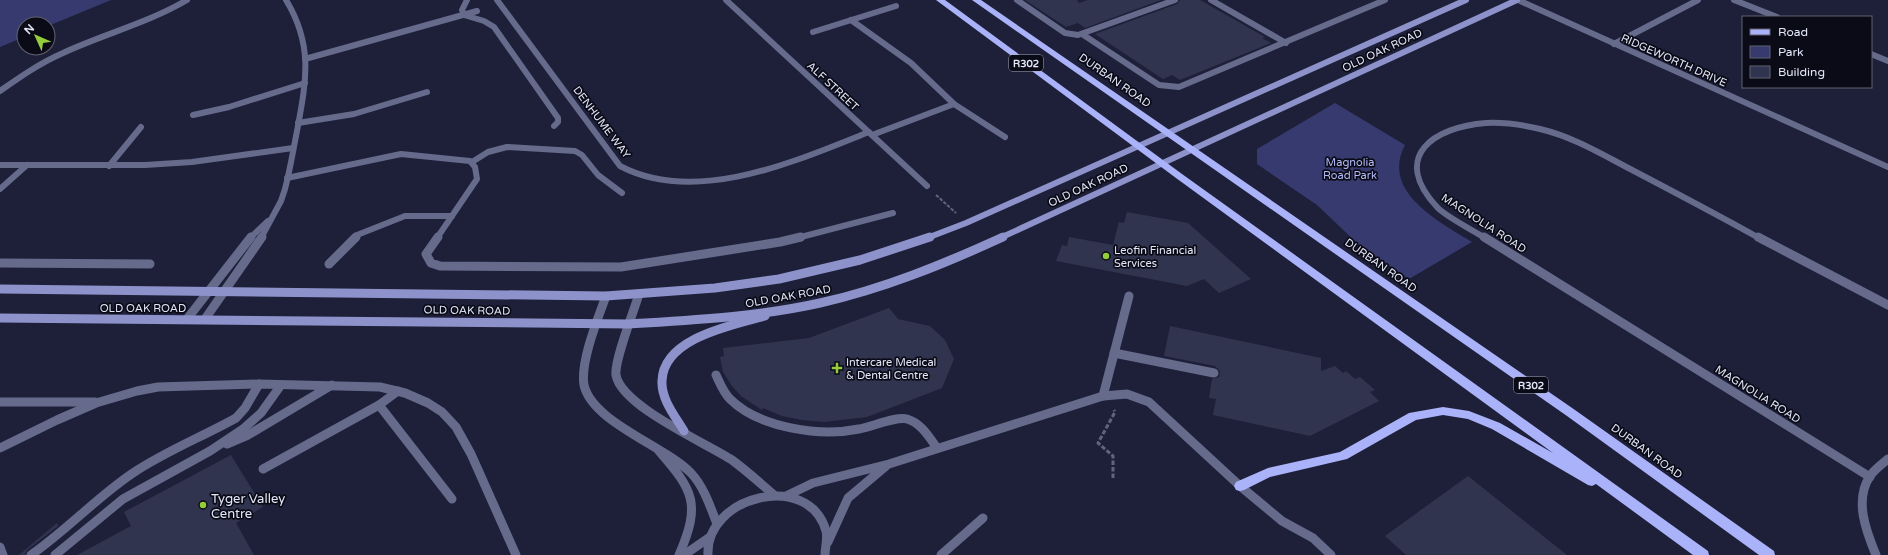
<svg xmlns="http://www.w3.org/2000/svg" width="1888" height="555" font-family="'Varela Round',sans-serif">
	<rect width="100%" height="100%" fill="#1e203a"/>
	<g fill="#373a6e">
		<polygon points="0,0 111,0 48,26 48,24 24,24 24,37 0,47"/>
		<path d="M1335,103L1405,145C1380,192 1440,222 1472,242L1409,279L1358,244L1317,205L1257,164V149Z"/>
	</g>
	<g fill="#31344f">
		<polygon points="1025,0 1077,0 1079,3 1088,0 1161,0 1085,28 1078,23 1066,27"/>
		<polygon points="1180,0 1200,0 1265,37 1262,38 1271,43 1180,80 1172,75 1163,79 1095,34 1177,4"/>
		<polygon points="1127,212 1188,223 1251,279 1219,293 1204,279 1187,286 1056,261 1062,245 1067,246 1069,237 1113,245 1119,222 1124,223"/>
		<polygon points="889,308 898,319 930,326 945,340 954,359 942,388 867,417 824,422 802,420 782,416 763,408 762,410 741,396 732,386 723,372 720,357 724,356 723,348 809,338"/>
		<polygon points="1170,326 1321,358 1321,371 1335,366 1343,373 1346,371 1355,379 1360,377 1375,390 1370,392 1379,401 1310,436 1213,415 1216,399 1209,398 1212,379 1219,377 1220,371 1215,366 1164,356"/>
		<polygon points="231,455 263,507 236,523 254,555 77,555 131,526 124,512"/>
		<polygon points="1468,476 1567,555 1406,555 1385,536"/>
		<polygon points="57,523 58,526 27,550 25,555 19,555"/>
	</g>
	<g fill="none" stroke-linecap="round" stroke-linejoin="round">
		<polyline stroke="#61647b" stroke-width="2" stroke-dasharray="3.5 1.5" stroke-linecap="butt" points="936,195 956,213"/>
		<polyline stroke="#61647b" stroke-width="3" stroke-dasharray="4.5 2" stroke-linecap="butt" points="1113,478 1113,456 1098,443 1115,412 1114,410"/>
		<g stroke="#666b8c" stroke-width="6">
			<polyline points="1017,0 1065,33 1078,35 1175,0"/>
			<polyline points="1211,0 1286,43"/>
			<polyline points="851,20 911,63 954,104 1005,137"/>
			<polyline points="813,32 896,6"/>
			<polyline points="1082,34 1159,85 1179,87 1385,0"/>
			<polyline points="872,135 954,104"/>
		</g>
		<g stroke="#666b8c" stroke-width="9">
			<polyline points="1114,353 1214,373"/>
			<path d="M716,375C720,383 723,392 730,399C759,428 820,437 859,429C871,427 897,416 907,419C921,423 929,437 937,448"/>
			<polyline points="1103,396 1129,296"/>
			<polyline points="379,405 452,499"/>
			<polyline points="227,444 248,435 332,385"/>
			<polyline points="263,469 379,405 398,391"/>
			<polyline points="0,547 3,555"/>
			<path d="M31,555C67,530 97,497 133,473C166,451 202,437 236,418L245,408L259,384"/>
			<polyline points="55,555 123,499 210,451 243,429 261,413 281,385"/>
			<polyline points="941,555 983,518"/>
		</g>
		<g stroke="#666b8c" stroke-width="6">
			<polyline points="467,0 462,10 464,15 484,21 494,27 558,118 558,122 554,126"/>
			<path d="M497,0L620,166C696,206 796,161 869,132"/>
			<polyline points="726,0 927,186"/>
			<polyline points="1518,0 1888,167"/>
			<polyline points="1734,0 1777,17"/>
			<polyline points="1614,44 1698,0"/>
			<polyline points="1871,54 1888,61"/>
			<polyline points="305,59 477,11"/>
			<path d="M0,91C20,77 40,63 63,53C104,34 148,23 187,0"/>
			<polyline points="193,115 229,107 305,83"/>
			<polyline points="298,123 354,114 427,92"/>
			<polyline points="472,162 488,152 507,147 575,151 582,155 598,175 622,193"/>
			<polyline points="0,165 145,165 192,162 293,148"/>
			<polyline points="109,166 141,127"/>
			<polyline points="287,178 401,154 470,161 475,167 477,179 437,238"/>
			<polyline points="0,189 27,165"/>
			<polyline points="250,238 268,221"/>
			<path d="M261,238L281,201L285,189C290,170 293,151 297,131C306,82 314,46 286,0"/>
			<polyline points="355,238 357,235 405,216 452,216"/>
			<polyline points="797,238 893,213"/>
			<path d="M1485,238C1473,230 1446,217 1437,207C1390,156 1434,127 1486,123C1504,122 1523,125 1540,129C1574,137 1603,155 1634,171C1676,193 1718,215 1759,238"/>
		</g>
		<g stroke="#666b8c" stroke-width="9">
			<polyline points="438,237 426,254 431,263 440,266 621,267 780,242 801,237"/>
			<polyline points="1484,237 1870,477"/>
			<polyline points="1758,237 1888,305"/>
			<polyline points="0,263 150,264"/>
			<polyline points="329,264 356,237"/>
			<path d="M639,294C634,311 614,361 616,375C621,406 706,443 732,460C747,471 760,483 774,495"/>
			<path d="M606,296C598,318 580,362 584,385C592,422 665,446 691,473C704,487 710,506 717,524"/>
			<polyline points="187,319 251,237"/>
			<polyline points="205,319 262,237"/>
			<polyline points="0,402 95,402"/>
			<polyline points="0,448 57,420 96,403 137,391 158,387 259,384 380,387 405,393 428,403 442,412 456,427 471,454 516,555"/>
			<path d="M659,451C694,491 701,504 679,555"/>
			<polyline points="786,496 813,483 889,464 1103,396 1127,394 1149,402 1240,486 1282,521 1313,538 1331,555"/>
			<polyline points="828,542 848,498 886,466"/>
			<polyline points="684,555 710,537"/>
			<path d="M708,555C705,496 809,470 826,531C828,538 825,548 825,555"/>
			<path d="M1876,555C1866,531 1854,500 1870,476C1874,470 1882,464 1888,459"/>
		</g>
		<g stroke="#8d93ca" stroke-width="6">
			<polyline points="927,238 966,223 1466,0"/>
			<polyline points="1000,238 1517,0"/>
		</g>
		<g stroke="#8d93ca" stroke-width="9">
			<polyline points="0,289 606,296 715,288 779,279 860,260 930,237"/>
			<path d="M0,318L629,324C693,320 757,317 820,303C883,289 944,264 1003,237"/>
			<path d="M684,431C675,416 661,399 662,381C663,338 733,325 765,316"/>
		</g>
		<g fill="#aab3f9" fill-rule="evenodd">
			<polygon points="936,0 945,0 1182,174 1708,551 1709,555 1693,555 1596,484 1592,486 1588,485 1492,429 1468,419 1443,415 1416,420 1347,459 1270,477 1244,490 1240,491 1236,490 1234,486 1236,482 1268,468 1340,452 1409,413 1443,407 1469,411 1500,423 1553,453 1176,178"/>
			<polygon points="972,0 981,0 1575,410 1774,551 1775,555 1759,555 1567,416"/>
		</g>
	</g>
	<g fill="#94cc3c" stroke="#0a0b16" stroke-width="1.5">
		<circle cx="1106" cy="256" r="4"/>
		<path d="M835 362h4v4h4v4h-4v4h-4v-4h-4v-4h4z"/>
		<circle cx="203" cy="505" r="4"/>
	</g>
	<g text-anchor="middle" stroke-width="3.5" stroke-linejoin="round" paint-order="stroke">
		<g fill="#0a0b16" stroke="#a3a5b5" stroke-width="1">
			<rect x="1009" y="55" width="34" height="16" rx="3"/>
			<rect x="1514" y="377" width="34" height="16" rx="3"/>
		</g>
		<g font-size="10" font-weight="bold" fill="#e4e7f9">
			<text x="1026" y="67">R302</text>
			<text x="1531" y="389">R302</text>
		</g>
		<g font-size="11" fill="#e4e7f9" stroke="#0a0b16">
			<text transform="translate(1382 50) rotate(-25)" y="4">OLD OAK ROAD</text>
			<text transform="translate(1674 60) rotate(24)" y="4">RIDGEWORTH DRIVE</text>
			<text transform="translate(1115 80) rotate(35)" y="4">DURBAN ROAD</text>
			<text transform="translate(833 86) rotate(43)" y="4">ALF STREET</text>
			<text transform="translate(602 122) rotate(53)" y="4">DENHUME WAY</text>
			<text transform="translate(1088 185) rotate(-25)" y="4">OLD OAK ROAD</text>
			<text transform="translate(1484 223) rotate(33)" y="4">MAGNOLIA ROAD</text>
			<text transform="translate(1381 265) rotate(35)" y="4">DURBAN ROAD</text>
			<text transform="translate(788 296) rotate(-10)" y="4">OLD OAK ROAD</text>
			<text x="143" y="312">OLD OAK ROAD</text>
			<text transform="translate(467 310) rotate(1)" y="4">OLD OAK ROAD</text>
			<text transform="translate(1758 394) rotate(32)" y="4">MAGNOLIA ROAD</text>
			<text transform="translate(1647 451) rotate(36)" y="4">DURBAN ROAD</text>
		</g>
		<g font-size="11" fill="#b4bbfa" stroke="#0a0b16">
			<text x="1350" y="166">Magnolia<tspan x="1350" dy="13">Road Park</tspan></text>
		</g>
		<g font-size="11" fill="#e4e7f9" stroke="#0a0b16" text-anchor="start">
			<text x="1114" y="254">Leofin Financial<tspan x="1114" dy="13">Services</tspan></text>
			<text x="846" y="366">Intercare Medical<tspan x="846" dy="13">&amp; Dental Centre</tspan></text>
		</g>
		<g font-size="13" fill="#e4e7f9" stroke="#0a0b16" text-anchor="start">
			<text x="211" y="503">Tyger Valley<tspan x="211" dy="15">Centre</tspan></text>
		</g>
	</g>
	<rect x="1742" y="16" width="130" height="72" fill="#0a0b16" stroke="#616371"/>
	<rect x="1750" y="29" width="20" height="6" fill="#aab3f9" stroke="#616371"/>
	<text x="1778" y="36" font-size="12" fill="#e4e7f9">Road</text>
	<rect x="1750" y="46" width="20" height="12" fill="#373a6e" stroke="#616371"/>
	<text x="1778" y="56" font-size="12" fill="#e4e7f9">Park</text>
	<rect x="1750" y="66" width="20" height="12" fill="#31344f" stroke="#616371"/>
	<text x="1778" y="76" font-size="12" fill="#e4e7f9">Building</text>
	<g transform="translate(36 36) rotate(315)"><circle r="19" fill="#0a0b16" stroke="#616371"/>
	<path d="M0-3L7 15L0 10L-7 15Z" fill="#94cc3c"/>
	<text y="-6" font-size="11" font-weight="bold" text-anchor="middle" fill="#e4e7f9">N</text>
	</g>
</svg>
